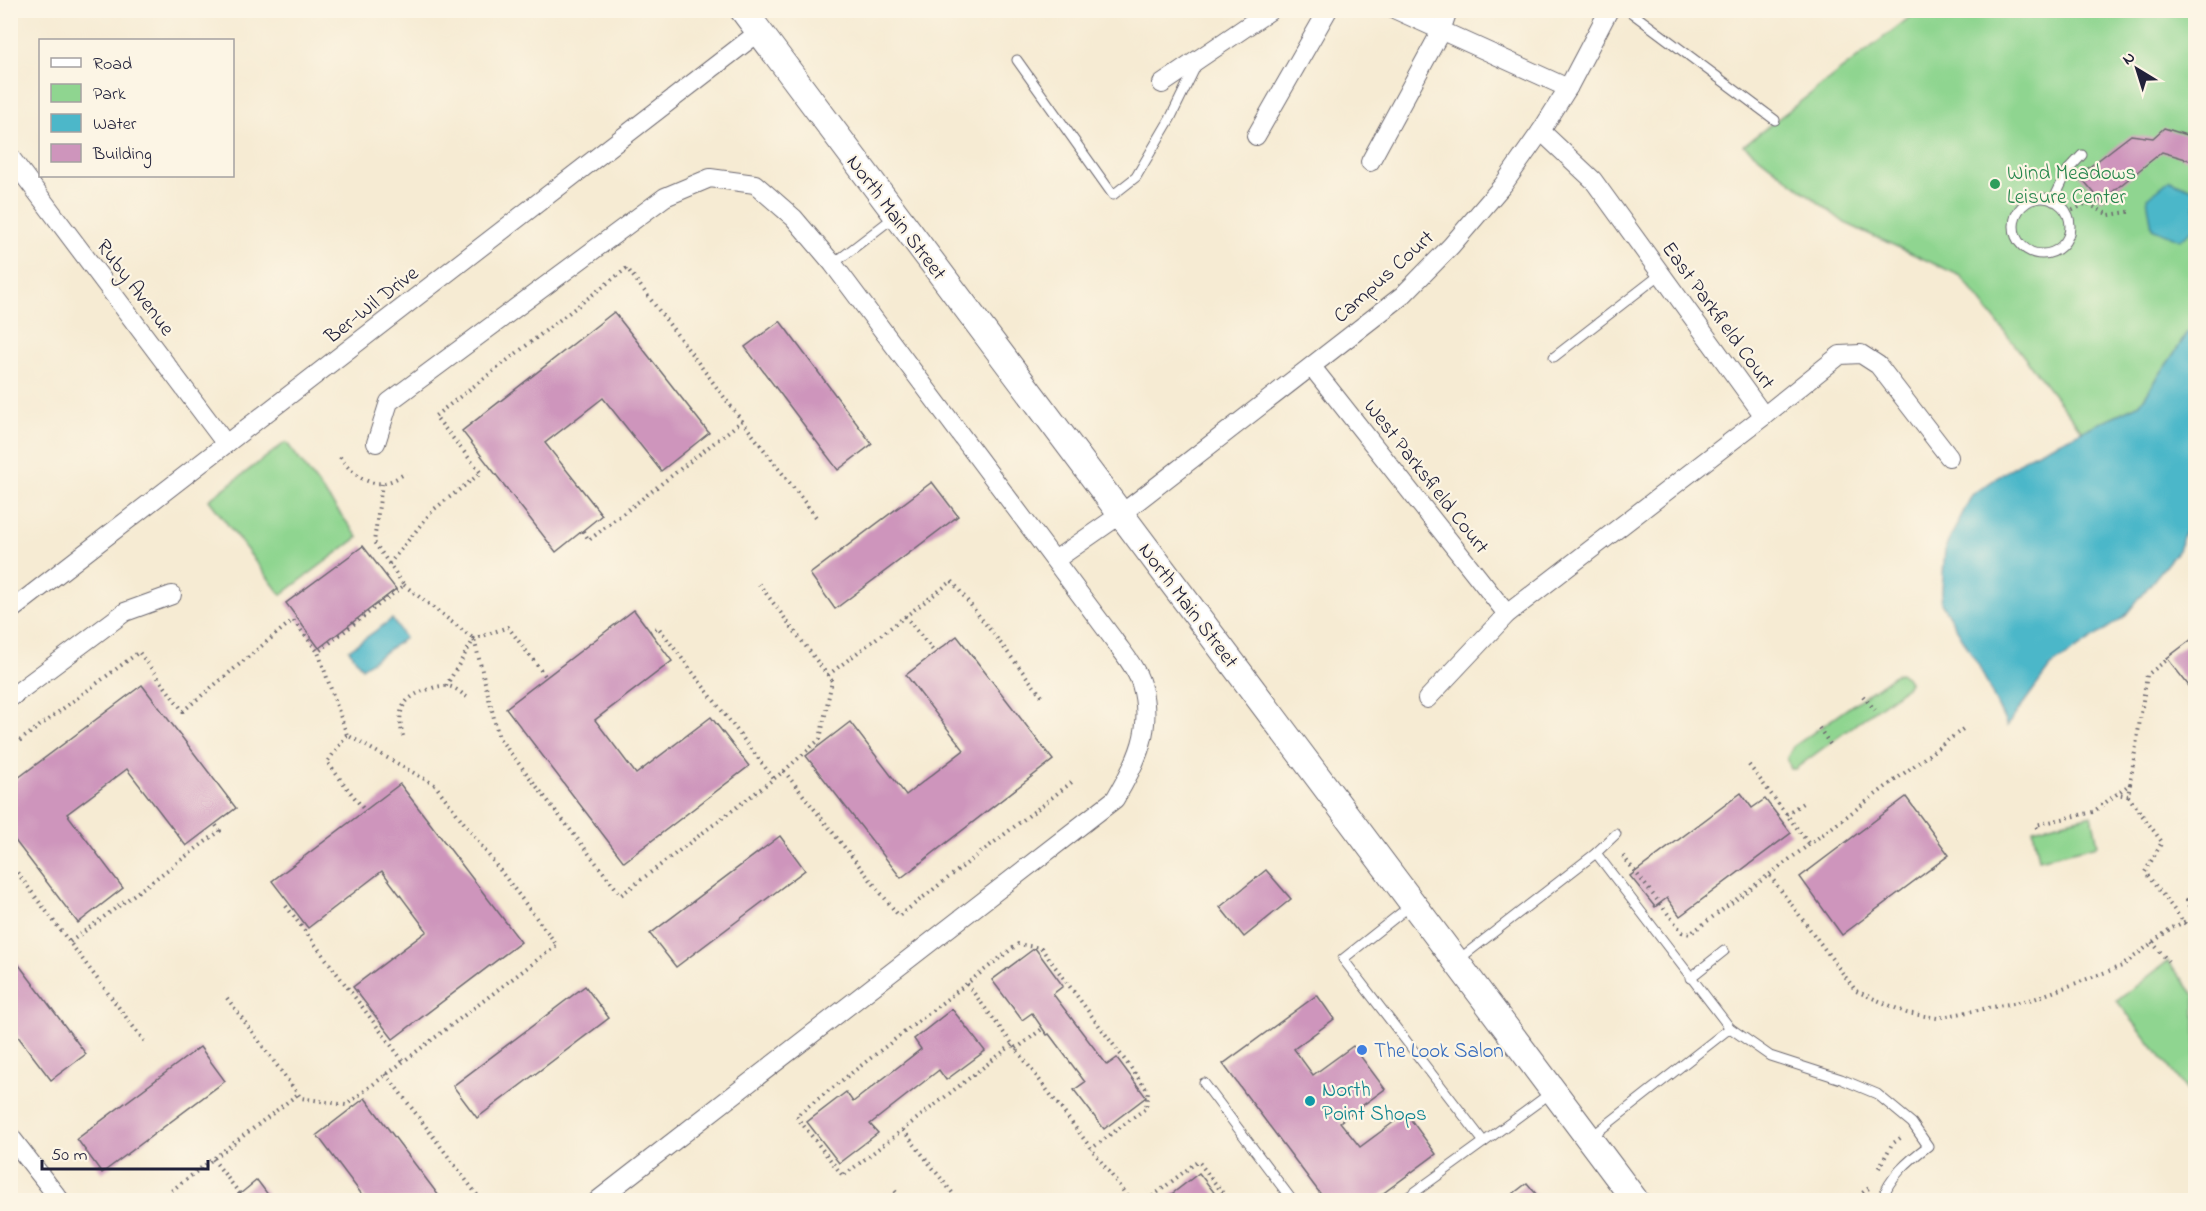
<svg xmlns="http://www.w3.org/2000/svg" width="2206" height="1211" font-family="'Indie Flower',sans-serif">
	<rect width="100%" height="100%" fill="#fcf5e5"/>
	<filter id="ink" filterUnits="userSpaceOnUse"><feTurbulence type="fractalNoise" baseFrequency=".0167" numOctaves="2"/><feDisplacementMap in="SourceGraphic" scale="12" xChannelSelector="R" yChannelSelector="G"/><feConvolveMatrix kernelMatrix="1 2 1 2 8 2 1 2 1" color-interpolation-filters="sRGB"/></filter>
	<filter id="wash" filterUnits="userSpaceOnUse"><feTurbulence type="fractalNoise" baseFrequency=".008" numOctaves="4" result="noise"/><feDisplacementMap in="SourceGraphic" scale="24" xChannelSelector="R" yChannelSelector="G"/><feGaussianBlur stdDeviation="1.35" result="paint"/><feColorMatrix in="noise" values="0 0 0 0 0 0 0 0 0 0 0 0 0 0 0 0 0 1.4 0 .05"/><feComposite in="paint" operator="in"/></filter>
	<g filter="url(#wash)">
		<rect width="100%" height="100%" fill="#f6ebd3"/>
		<g fill="#8fd590" stroke="#587c66" stroke-width="1.5">
			<polygon points="1918,11 2195,11 2195,322 2140,404 2082,431 1961,276 1845,223 1744,145"/>
			<polygon points="286,442 358,537 281,595 209,500"/>
			<polygon points="1900,673 1906,676 1909,682 1906,687 1807,760 1795,769 1791,769 1787,758 1793,747 1896,674"/>
			<polygon points="2092,815 2098,845 2039,859 2033,829"/>
			<polygon points="2168,961 2195,996 2196,1094 2192,1097 2117,1001"/>
		</g>
		<g fill="#4cb7c9" stroke="#376c82" stroke-width="1.5">
			<polygon points="2170,180 2195,190 2195,228 2180,240 2152,228 2147,198"/>
			<polygon points="2195,322 2195,507 2178,550 2124,617 2050,667 2007,726 1978,664 1941,603 1945,548 1972,495 2029,456 2140,404"/>
			<polygon points="392,619 405,638 362,668 349,650"/>
		</g>
		<g id="blocks">
			<g fill="#ce95bc">
				<polygon points="2164,128 2196,138 2196,162 2162,152 2101,201 2079,175 2131,135 2153,138"/>
				<polygon points="614,312 709,433 661,471 603,398 545,443 602,515 556,552 462,431"/>
				<polygon points="780,321 872,444 838,470 745,347"/>
				<polygon points="932,482 958,516 835,609 810,574"/>
				<polygon points="363,546 396,589 319,648 286,603"/>
				<polygon points="634,610 672,661 595,720 636,774 711,717 749,766 624,862 506,708"/>
				<polygon points="957,636 1053,760 901,878 806,756 850,722 906,795 964,750 906,675"/>
				<polygon points="2196,636 2196,695 2167,658"/>
				<polygon points="142,685 236,808 186,846 127,769 67,814 123,888 78,923 10,834 10,784"/>
				<polygon points="400,784 521,942 393,1039 353,987 427,931 382,871 308,928 272,881"/>
				<polygon points="1741,793 1752,808 1765,799 1791,833 1680,916 1667,898 1655,907 1630,876"/>
				<polygon points="1906,797 1949,855 1842,935 1800,877"/>
				<polygon points="780,836 805,870 676,967 650,934"/>
				<polygon points="1266,870 1291,899 1244,937 1220,907"/>
				<polygon points="1035,948 1063,986 1053,994 1107,1065 1117,1058 1146,1097 1104,1129 1074,1090 1085,1082 1049,1034 1047,1035 1032,1013 1022,1020 992,980"/>
				<polygon points="10,953 86,1054 51,1080 10,1026"/>
				<polygon points="585,986 609,1018 477,1118 453,1086"/>
				<polygon points="1317,995 1334,1019 1294,1049 1313,1075 1353,1046 1385,1089 1340,1122 1360,1147 1406,1113 1436,1154 1374,1200 1325,1200 1223,1064"/>
				<polygon points="952,1009 985,1051 946,1080 939,1070 870,1124 878,1133 839,1163 807,1122 846,1092 853,1102 921,1049 914,1039"/>
				<polygon points="200,1047 225,1081 102,1173 77,1139"/>
				<polygon points="365,1098 442,1200 366,1200 317,1135"/>
				<polygon points="1199,1173 1220,1200 1164,1200"/>
				<polygon points="257,1180 272,1200 230,1200 240,1194"/>
				<polygon points="1527,1183 1541,1200 1505,1200"/>
			</g>
		</g>
	</g>
	<g filter="url(#ink)">
		<use href="#blocks" fill-opacity="0" stroke="#6c6870" stroke-width="1.5"/>
		<g fill="none" stroke-linecap="round" stroke-linejoin="round">
			<defs>
				<g id="lane">
					<polyline points="1628,10 1775,120"/>
					<polyline points="1017,60 1113,195 1136,177 1170,119 1197,64"/>
					<circle cx="2042" cy="226" r="28"/>
					<polyline points="2053,201 2068,170 2082,155"/>
					<polyline points="833,264 894,217"/>
					<polyline points="1554,357 1661,274"/>
					<path d="M1596,853L1730,1028L1770,1056L1841,1079L1877,1094L1912,1123L1928,1146C1909,1160 1889,1177 1882,1200"/>
					<polyline points="1411,905 1343,959 1484,1142 1552,1092"/>
					<polyline points="1458,960 1596,853 1616,834"/>
					<polyline points="1690,978 1724,951"/>
					<polyline points="1204,1083 1292,1200"/>
					<polyline points="1591,1137 1730,1028"/>
					<polyline points="1404,1200 1484,1142"/>
				</g>
				<g id="street">
					<polyline points="1396,10 1568,88"/>
					<polyline points="1162,84 1271,10"/>
					<polyline points="1541,131 1593,180 1764,416 1840,355 1861,354 1878,365 1949,457"/>
					<polyline points="1256,136 1328,10"/>
					<polyline points="11,158 226,444"/>
					<polyline points="1370,162 1441,31 1448,10"/>
					<polyline points="1312,367 1507,614"/>
					<path d="M376,443L389,402L665,197L710,178L755,184L794,218L833,264L1114,640C1123,653 1137,669 1141,684C1154,728 1137,762 1115,799L598,1200"/>
					<polyline points="1055,560 1121,514 1403,295 1451,246 1503,185 1541,131 1568,88 1609,10"/>
					<polyline points="10,611 759,32"/>
					<polyline points="10,698 125,612 172,595"/>
					<polyline points="1427,699 1507,614 1764,416"/>
					<polyline points="10,1136 60,1200"/>
				</g>
				<polyline id="secondary" points="743,10 1635,1200"/>
			</defs>
			<use href="#lane" stroke="#6c6870" stroke-width="11"/>
			<use href="#street" stroke="#6c6870" stroke-width="20"/>
			<use href="#secondary" stroke="#6c6870" stroke-width="28"/>
			<g stroke="#6c6870" stroke-width="4" stroke-dasharray="1.5 4.5" stroke-linecap="butt">
				<polyline points="2067,213 2087,203 2109,215 2133,211"/>
				<path d="M340,457C349,470 365,486 384,483C391,482 399,477 406,473"/>
				<polyline points="583,531 589,540 742,421 816,517"/>
				<polyline points="389,564 433,510 481,473 435,416 627,268 742,421"/>
				<polyline points="404,585 474,639 499,738 621,895 784,771 820,739 832,681 759,584"/>
				<polyline points="905,616 935,653"/>
				<polyline points="650,632 658,627 774,779"/>
				<polyline points="828,675 952,581 1044,699"/>
				<polyline points="446,686 474,639 508,627 546,677"/>
				<polyline points="1863,696 1875,710"/>
				<polyline points="1819,728 1830,744"/>
				<polyline points="347,735 327,762 365,811"/>
				<path d="M403,736C397,714 400,700 423,691C430,689 439,685 446,686C454,686 461,693 467,697"/>
				<polyline points="10,748 139,652 183,711 293,620 318,652"/>
				<polyline points="1749,765 1809,844"/>
				<polyline points="784,771 899,916 1072,782"/>
				<polyline points="2130,784 2147,675 2168,659"/>
				<polyline points="2128,796 2162,842 2145,872 2186,925"/>
				<polyline points="1786,814 1806,801"/>
				<polyline points="2037,828 2036,825 2093,812 2130,784 2128,796 2116,794"/>
				<polyline points="1623,856 1682,932 1690,934 1963,729"/>
				<polyline points="10,863 144,1041"/>
				<polyline points="1770,876 1856,991 1907,1013 1937,1018 2034,999 2122,966 2170,929 2184,922 2193,920 2187,900 2196,897"/>
				<polyline points="286,906 403,1061"/>
				<polyline points="70,942 220,831 215,824"/>
				<polyline points="2152,942 2168,961"/>
				<polyline points="967,984 1130,1200"/>
				<polyline points="227,998 301,1098 346,1105 557,945 435,785 347,735 318,652 404,585 374,542 382,484"/>
				<polyline points="1012,1045 843,1176 796,1116 1018,944 1041,948 1148,1091 1146,1108 1091,1149"/>
				<polyline points="1016,1049 1042,1029"/>
				<polyline points="386,1074 481,1200"/>
				<polyline points="903,1130 958,1200"/>
				<polyline points="213,1159 240,1194"/>
				<polyline points="1879,1168 1892,1144 1903,1136"/>
				<polyline points="895,1191 903,1200"/>
				<polyline points="178,1200 171,1191 298,1094"/>
				<polyline points="689,1200 694,1197 696,1200"/>
				<polyline points="1148,1200 1198,1161 1228,1200"/>
				<polyline points="1853,1200 1869,1188"/>
			</g>
			<use href="#lane" stroke="#fff" stroke-width="9"/>
			<use href="#street" stroke="#fff" stroke-width="18"/>
			<use href="#secondary" stroke="#fff" stroke-width="26"/>
		</g>
	</g>
	<circle fill="#2e9e5b" stroke="#fcf5e5" stroke-width="2" cx="1995" cy="184" r="6"/>
	<circle fill="#3f7fe0" stroke="#fcf5e5" stroke-width="2" cx="1362" cy="1050" r="6"/>
	<circle fill="#0f9aa8" stroke="#fcf5e5" stroke-width="2" cx="1310" cy="1101" r="6"/>
	<g text-anchor="middle" stroke-width="4.5" stroke-linejoin="round" paint-order="stroke">
		<g font-size="21" fill="#27864d" stroke="#fcf5e5" text-anchor="start">
			<text x="2007" y="179">Wind Meadows<tspan x="2007" dy="24">Leisure Center</tspan></text>
		</g>
		<g font-size="21" fill="#22223b" stroke="#fcf5e5">
			<text transform="translate(897 217) rotate(53)" y="7">North Main Street</text>
			<text transform="translate(1383 276) rotate(-42)" y="7">Campus Court</text>
			<text transform="translate(136 287) rotate(53)" y="7">Ruby Avenue</text>
			<text transform="translate(371 304) rotate(-38)" y="7">Ber-Wil Drive</text>
			<text transform="translate(1719 315) rotate(54)" y="7">East Parkfield Court</text>
			<text transform="translate(1427 476) rotate(52)" y="7">West Parksfield Court</text>
			<text transform="translate(1189 605) rotate(53)" y="7">North Main Street</text>
		</g>
		<g font-size="21" fill="#366cbe" stroke="#fcf5e5" text-anchor="start">
			<text x="1374" y="1057">The Look Salon</text>
		</g>
		<g font-size="21" fill="#0d838f" stroke="#fcf5e5" text-anchor="start">
			<text x="1322" y="1096">North<tspan x="1322" dy="24">Point Shops</tspan></text>
		</g>
	</g>
	<rect width="2206" height="1211" fill="none" stroke="#fcf5e5" stroke-width="36"/>
	<rect x="39" y="39" width="195" height="138" fill="#fcf5e5" stroke="#a5a1a1" stroke-width="1.5"/>
	<rect x="51" y="58" width="30" height="9" fill="#ffffff" stroke="#a5a1a1" stroke-width="1.5"/>
	<text x="93" y="69" font-size="18" fill="#22223b">Road</text>
	<rect x="51" y="84" width="30" height="18" fill="#8fd590" stroke="#a5a1a1" stroke-width="1.5"/>
	<text x="93" y="99" font-size="18" fill="#22223b">Park</text>
	<rect x="51" y="114" width="30" height="18" fill="#4cb7c9" stroke="#a5a1a1" stroke-width="1.5"/>
	<text x="93" y="129" font-size="18" fill="#22223b">Water</text>
	<rect x="51" y="144" width="30" height="18" fill="#ce95bc" stroke="#a5a1a1" stroke-width="1.5"/>
	<text x="93" y="159" font-size="18" fill="#22223b">Building</text>
	<g transform="translate(2137 69) rotate(322)" stroke="#fcf5e5" stroke-width="4.5" paint-order="stroke">
	<path d="M0-4.5L10 22L0 15L-10 22Z" fill="#22223b"/>
	<text y="-9" font-size="16" font-weight="bold" text-anchor="middle" fill="#22223b">N</text>
	</g>
	<path d="M42 1160v9h166v-9" fill="none" stroke="#22223b" stroke-width="3"/>
	<text x="51" y="1160" font-size="18" fill="#22223b" stroke="#fcf5e5" stroke-width="4.5" paint-order="stroke">50 m</text>
</svg>
